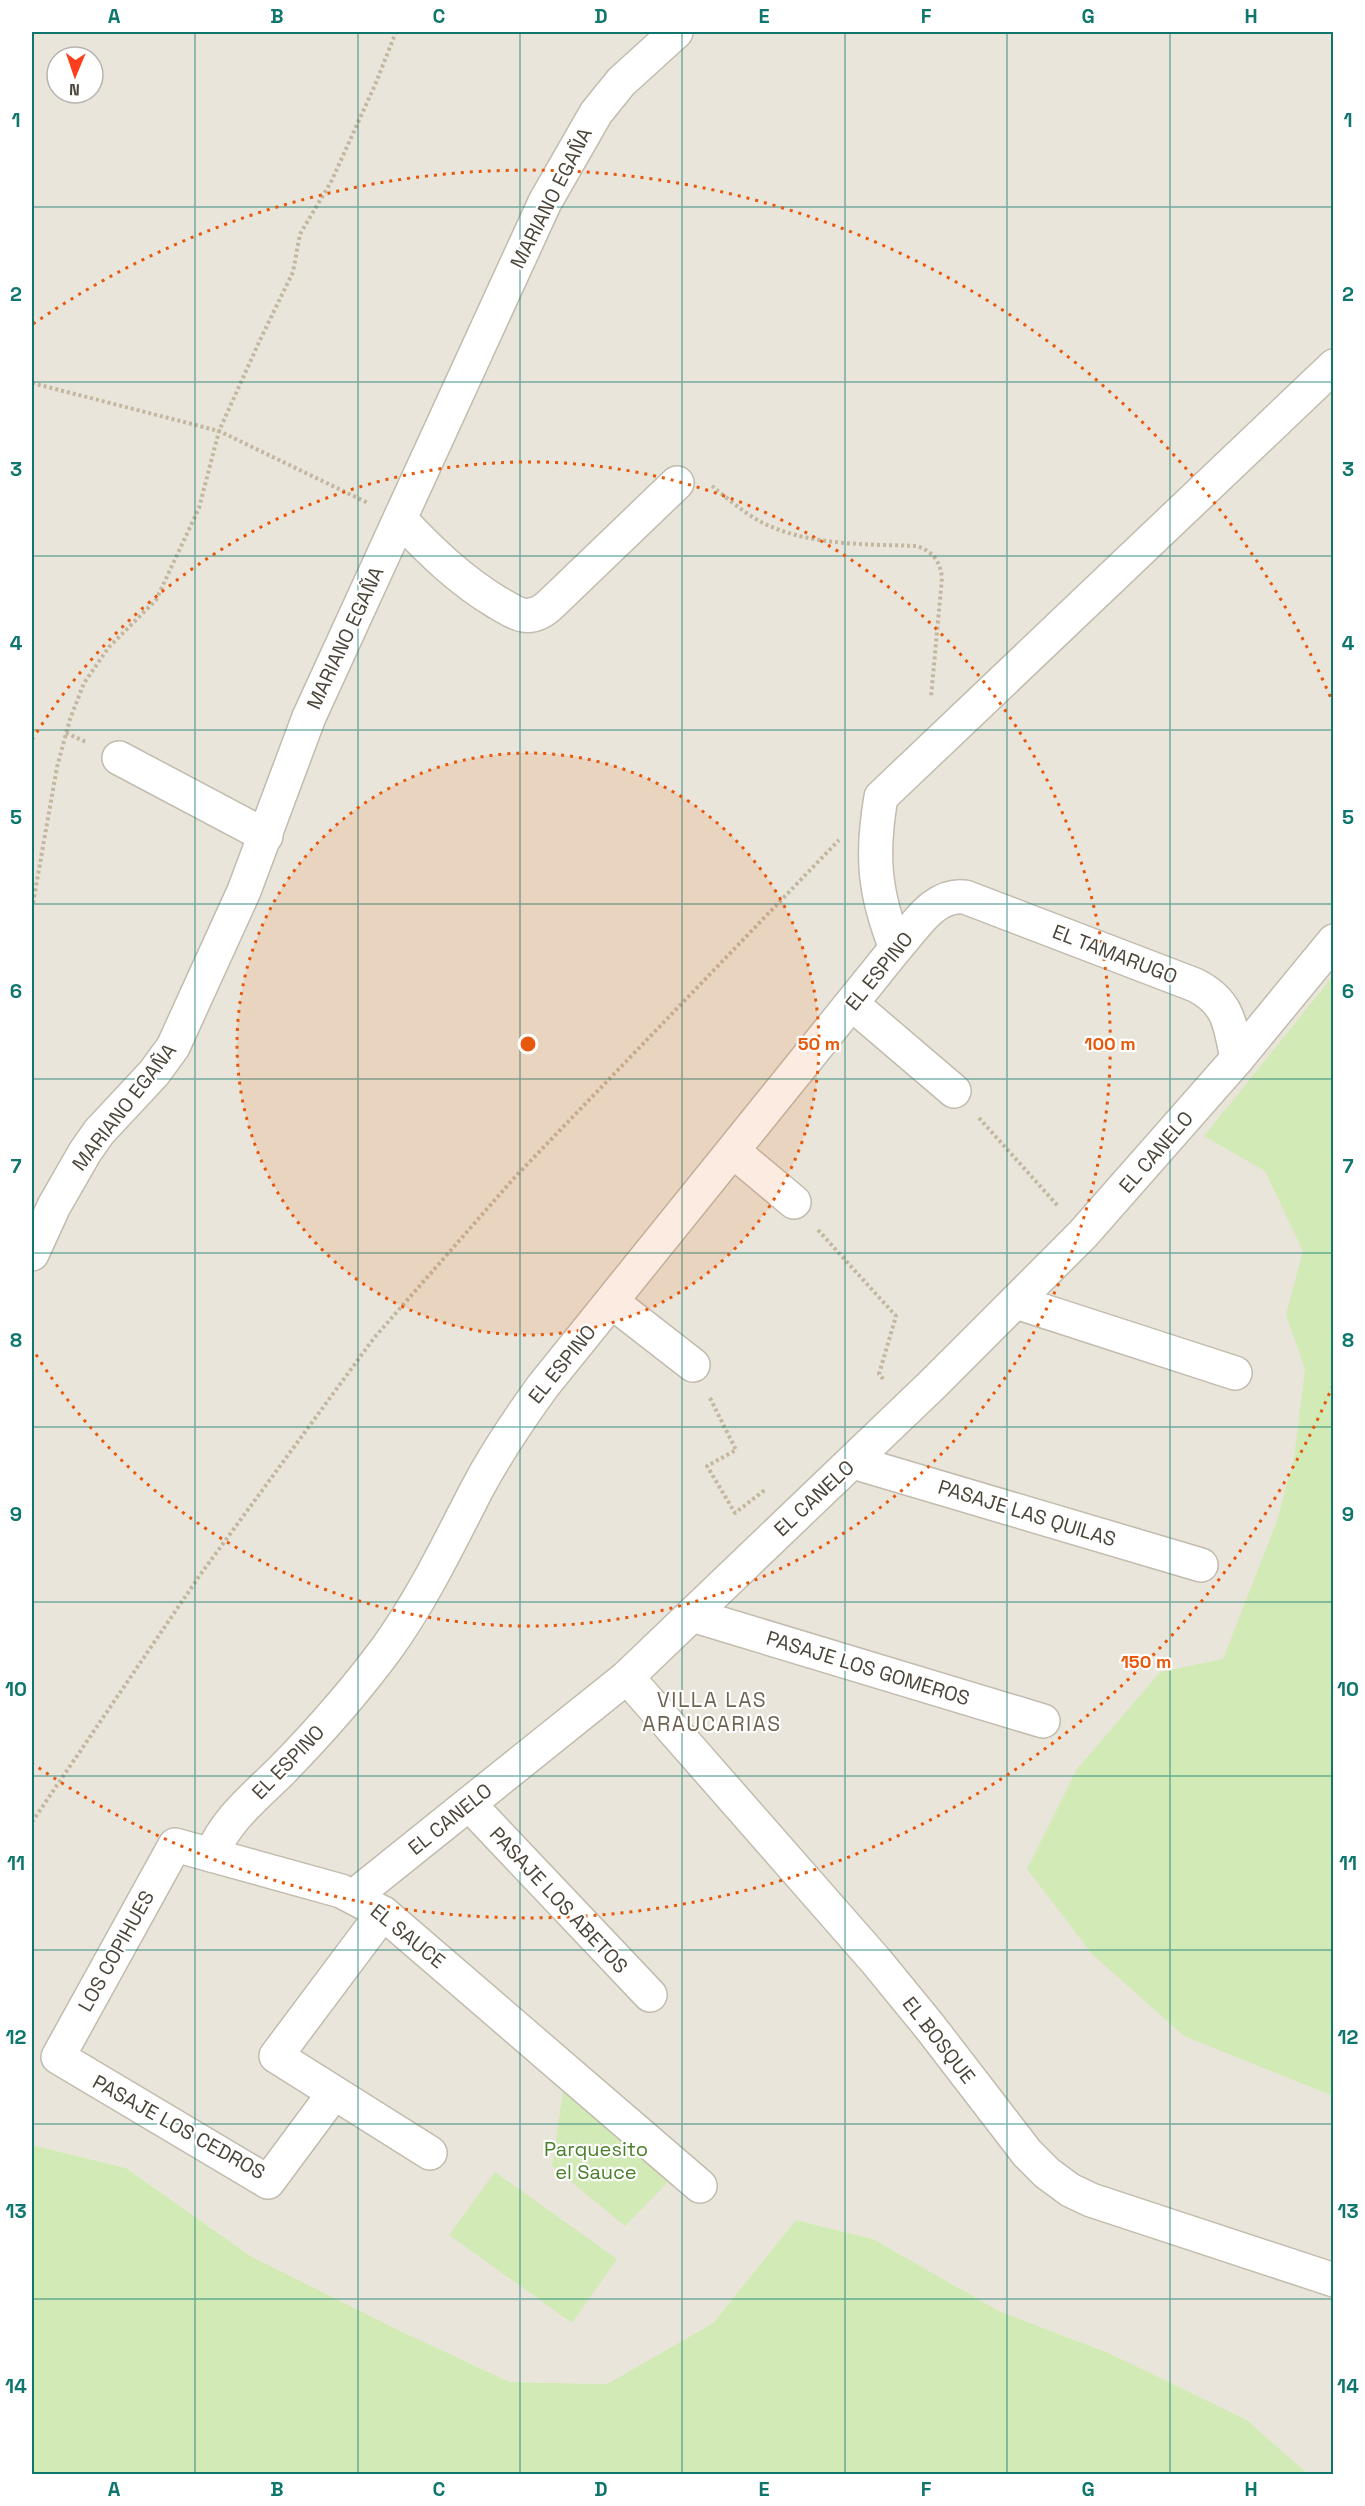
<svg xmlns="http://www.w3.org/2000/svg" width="1365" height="2506" font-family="'Space Grotesk',sans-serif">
	<rect width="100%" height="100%" fill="#f6f3ec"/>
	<path fill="#eae5da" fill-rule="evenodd" d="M32,32H1333V2474H1308L1247,2420L1109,2353L999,2311L873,2239L796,2220L713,2323L607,2384L510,2382L394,2328L252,2257L126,2168L32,2145ZM57,57H93V93H57Z"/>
	<g fill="#d2eab5">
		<polygon points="1333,976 1333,2096 1184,2036 1092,1954 1027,1869 1077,1769 1160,1672 1223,1659 1277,1521 1294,1458 1305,1369 1286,1315 1303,1251 1265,1171 1204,1136"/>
		<polygon points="563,2091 670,2180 625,2226 552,2166"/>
		<polygon points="32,2145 126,2168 252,2257 394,2328 510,2382 607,2384 713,2323 796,2220 873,2239 999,2311 1109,2353 1247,2420 1308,2474 32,2474"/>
		<polygon points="495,2172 617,2259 572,2323 449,2235"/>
	</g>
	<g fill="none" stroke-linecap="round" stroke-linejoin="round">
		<defs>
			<g id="minor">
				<path d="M400,519C431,552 460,580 498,603C506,607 515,614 523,615C535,617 544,611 552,603L677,483"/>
				<polyline points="119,758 266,836"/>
				<path d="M896,948C874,893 871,855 881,797L1334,366"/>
				<polyline points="852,1004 954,1091"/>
				<polyline points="733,1151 794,1202"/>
				<polyline points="32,1254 54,1206 85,1152 99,1132 154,1073 173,1047 244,891 309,717 545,202 596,113 621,82 676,32"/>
				<polyline points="612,1302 693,1365"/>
				<polyline points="1016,1302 1235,1373"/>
				<polyline points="853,1462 1201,1565"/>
				<polyline points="692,1615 1043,1721"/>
				<polyline points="627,1677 876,1961 930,2027 1027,2153 1047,2173 1070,2190 1091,2200 1334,2280"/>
				<polyline points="469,1804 650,1995"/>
				<path d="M211,1855C227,1818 255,1797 283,1769C320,1731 356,1690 387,1648C423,1598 449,1543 477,1489C496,1453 519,1419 543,1386L896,948C915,927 934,893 965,897L1195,985C1229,1002 1230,1024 1237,1059"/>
				<polyline points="354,1896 627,1677 933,1384 1083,1234 1237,1059 1334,941"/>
				<polyline points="383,1913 276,2056 430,2153"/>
				<polyline points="334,2093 268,2182 58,2057 175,1845 341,1891 383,1913 700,2186"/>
			</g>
		</defs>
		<use href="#minor" stroke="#c2bbae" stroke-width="36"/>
		<g stroke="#c4b79f" stroke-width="4" stroke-dasharray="3 3" stroke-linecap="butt">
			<polyline points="32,383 219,431 368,503"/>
			<path d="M712,486C727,498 744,513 761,522C808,546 865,544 916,546C933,551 940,561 942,578L931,697"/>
			<polyline points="66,733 86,742"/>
			<polyline points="32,909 57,767 70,719 84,683 109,647 156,600 199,508 219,431 260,340 293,272 300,234 331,182 375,85 396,32"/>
			<polyline points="979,1118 1058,1206"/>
			<polyline points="818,1230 896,1316 879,1374 884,1380"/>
			<polyline points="710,1398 736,1450 707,1466 735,1513 766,1489"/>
			<polyline points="32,1822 200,1575 374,1338 515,1177 839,840"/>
		</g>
		<use href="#minor" stroke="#fff" stroke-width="33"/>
	</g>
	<path fill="none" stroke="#0f766e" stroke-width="1.5" stroke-opacity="0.55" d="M195,32V2474M358,32V2474M520,32V2474M682,32V2474M845,32V2474M1007,32V2474M1170,32V2474M32,207H1334M32,382H1334M32,556H1334M32,730H1334M32,904H1334M32,1079H1334M32,1253H1334M32,1427H1334M32,1602H1334M32,1776H1334M32,1950H1334M32,2124H1334M32,2299H1334"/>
	<circle cx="528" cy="1044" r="291" fill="#e8590c" fill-opacity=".12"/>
	<g fill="none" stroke="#e8590c" stroke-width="3" stroke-dasharray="3 6">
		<circle cx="528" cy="1044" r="291"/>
		<path d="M32 740A582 582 0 1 1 32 1348"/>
		<path d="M1333 1385A874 874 0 0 1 33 1764M33 324A874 874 0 0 1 1333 703"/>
	</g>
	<g text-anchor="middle" stroke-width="4.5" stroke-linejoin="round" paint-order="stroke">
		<g font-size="20" fill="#4b4439" stroke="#fff">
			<text transform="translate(551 198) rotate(-63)" y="7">MARIANO EGAÑA</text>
			<text transform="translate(345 638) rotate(-65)" y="7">MARIANO EGAÑA</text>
			<text transform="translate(1115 954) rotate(21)" y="7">EL TAMARUGO</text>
			<text transform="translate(879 971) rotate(-51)" y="7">EL ESPINO</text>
			<text transform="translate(124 1107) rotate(-52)" y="7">MARIANO EGAÑA</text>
			<text transform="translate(1156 1152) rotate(-49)" y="7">EL CANELO</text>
			<text transform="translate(562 1364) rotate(-51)" y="7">EL ESPINO</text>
			<text transform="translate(814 1498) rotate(-43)" y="7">EL CANELO</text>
			<text transform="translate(1027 1513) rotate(17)" y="7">PASAJE LAS QUILAS</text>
			<text transform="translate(868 1668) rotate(17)" y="7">PASAJE LOS GOMEROS</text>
			<text transform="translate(288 1762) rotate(-46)" y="7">EL ESPINO</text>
			<text transform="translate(450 1819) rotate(-39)" y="7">EL CANELO</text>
			<text transform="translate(559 1900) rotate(47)" y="7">PASAJE LOS ABETOS</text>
			<text transform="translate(408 1936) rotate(39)" y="7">EL SAUCE</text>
			<text transform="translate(116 1951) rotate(-61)" y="7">LOS COPIHUES</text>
			<text transform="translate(939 2040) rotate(52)" y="7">EL BOSQUE</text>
			<text transform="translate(179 2127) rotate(29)" y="7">PASAJE LOS CEDROS</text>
		</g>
		<g font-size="20" fill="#4a7f2a" stroke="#fff">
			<text x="596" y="2156">Parquesito<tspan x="596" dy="23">el Sauce</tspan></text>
		</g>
		<g font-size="21" letter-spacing="1.5" fill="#6e6250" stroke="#fff">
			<text x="712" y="1707">VILLA LAS<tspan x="712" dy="24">ARAUCARIAS</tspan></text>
		</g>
	</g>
	<circle cx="528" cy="1044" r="9" fill="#e8590c" stroke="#fff" stroke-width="3"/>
	<g font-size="18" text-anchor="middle" font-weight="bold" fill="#e8590c" stroke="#fff" stroke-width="4.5" stroke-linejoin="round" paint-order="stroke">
		<text x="819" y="1050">50 m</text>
		<text x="1110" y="1050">100 m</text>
		<text x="1146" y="1668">150 m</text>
	</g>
	<rect width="1365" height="2506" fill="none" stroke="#ffffff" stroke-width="66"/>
	<g transform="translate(75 75) rotate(182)"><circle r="28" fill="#ffffff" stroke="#b7b4b0" stroke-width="1.5"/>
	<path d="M0-4.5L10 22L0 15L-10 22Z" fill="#fc3f1d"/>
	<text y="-9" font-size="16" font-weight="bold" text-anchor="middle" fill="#4b4439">N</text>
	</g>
	<rect x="33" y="33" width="1299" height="2440" fill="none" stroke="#0f766e" stroke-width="2"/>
	<g font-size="20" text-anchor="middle" font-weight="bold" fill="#0f766e">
		<text x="114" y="23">A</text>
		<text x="277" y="23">B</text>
		<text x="439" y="23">C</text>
		<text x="601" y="23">D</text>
		<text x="764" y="23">E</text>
		<text x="926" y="23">F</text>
		<text x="1088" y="23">G</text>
		<text x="1251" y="23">H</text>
		<text x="16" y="127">1</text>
		<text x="1348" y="127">1</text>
		<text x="16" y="301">2</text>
		<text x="1348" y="301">2</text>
		<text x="16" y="476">3</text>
		<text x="1348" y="476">3</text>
		<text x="16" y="650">4</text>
		<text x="1348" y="650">4</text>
		<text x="16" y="824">5</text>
		<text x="1348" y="824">5</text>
		<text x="16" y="998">6</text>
		<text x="1348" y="998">6</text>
		<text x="16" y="1173">7</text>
		<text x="1348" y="1173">7</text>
		<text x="16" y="1347">8</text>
		<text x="1348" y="1347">8</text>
		<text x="16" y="1521">9</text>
		<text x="1348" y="1521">9</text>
		<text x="16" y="1696">10</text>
		<text x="1348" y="1696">10</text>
		<text x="16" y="1870">11</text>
		<text x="1348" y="1870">11</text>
		<text x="16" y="2044">12</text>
		<text x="1348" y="2044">12</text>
		<text x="16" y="2218">13</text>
		<text x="1348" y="2218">13</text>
		<text x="16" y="2393">14</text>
		<text x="1348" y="2393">14</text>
		<text x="114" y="2496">A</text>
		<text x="277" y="2496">B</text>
		<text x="439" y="2496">C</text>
		<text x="601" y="2496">D</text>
		<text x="764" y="2496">E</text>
		<text x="926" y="2496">F</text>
		<text x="1088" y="2496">G</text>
		<text x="1251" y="2496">H</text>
	</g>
</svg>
